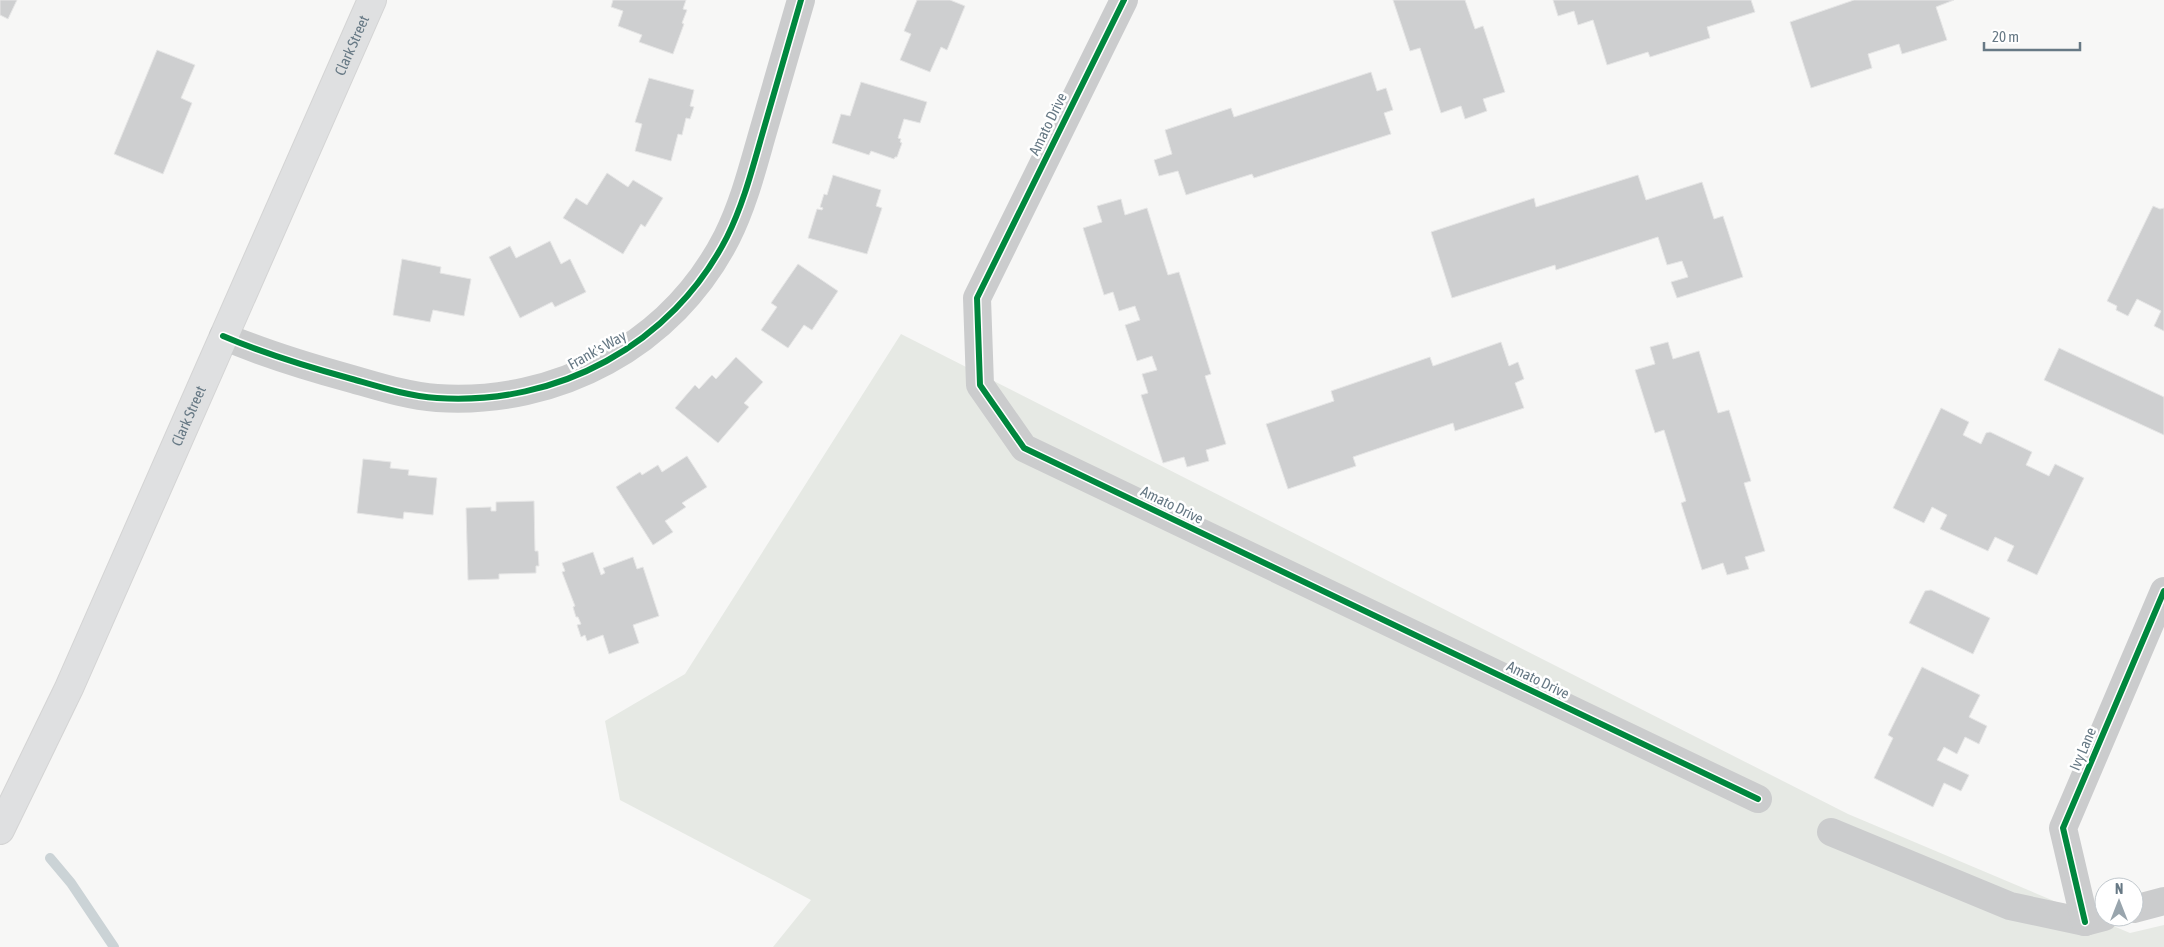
<svg xmlns="http://www.w3.org/2000/svg" width="2164" height="947" font-family="'Asap Condensed',sans-serif">
	<rect width="100%" height="100%" fill="#f7f7f6"/>
	<polygon fill="#e6e9e4" points="901,334 1848,814 2130,933 2164,925 2164,947 773,947 811,900 620,800 605,721 685,674"/>
	<g fill="none" stroke-linecap="round" stroke-linejoin="round">
		<polyline stroke="#cbd3d6" stroke-width="10" points="50,858 71,883 114,947"/>
	</g>
	<g fill="#cecfd0" stroke="#e6e6e6">
		<polygon points="0,0 17,0 8,19 0,15"/>
		<polygon points="613,0 686,0 683,9 687,10 682,23 684,24 673,54 639,42 642,35 618,26 623,11 611,7"/>
		<polygon points="917,0 950,0 965,6 947,50 941,47 930,72 900,60 911,34 904,31"/>
		<polygon points="1393,0 1465,0 1475,29 1483,26 1505,92 1483,99 1487,111 1465,119 1461,106 1441,113 1420,48 1410,51"/>
		<polygon points="1553,0 1751,0 1755,12 1707,27 1710,38 1650,57 1648,52 1607,65 1593,20 1578,25 1574,11 1558,16"/>
		<polygon points="1854,0 1954,0 1936,7 1947,40 1902,54 1899,44 1868,54 1872,68 1811,88 1790,22"/>
		<polygon points="157,50 195,65 181,98 192,103 163,174 114,154"/>
		<polygon points="1371,72 1377,91 1386,88 1393,110 1384,113 1391,134 1254,178 1252,174 1186,195 1178,171 1159,176 1154,160 1172,154 1165,130 1231,108 1234,117"/>
		<polygon points="649,78 694,90 690,106 694,107 690,119 686,118 682,135 678,134 671,161 635,151 642,124 635,122"/>
		<polygon points="861,82 927,102 920,123 904,119 898,138 901,139 900,142 902,143 897,157 895,157 894,159 871,151 869,155 832,143 841,114 850,116"/>
		<polygon points="607,173 628,187 633,180 663,198 645,227 641,224 623,254 563,218 576,198 587,205"/>
		<polygon points="833,175 881,190 876,206 882,208 867,254 808,238 817,209 822,210 823,208 820,207 824,194 827,195"/>
		<polygon points="1638,175 1646,200 1702,182 1714,219 1723,216 1743,277 1677,298 1671,282 1688,277 1682,261 1667,265 1658,237 1556,270 1555,265 1452,298 1431,232 1534,198 1536,207"/>
		<polygon points="1121,199 1125,215 1147,208 1168,275 1179,272 1211,374 1205,376 1226,444 1206,450 1209,461 1187,467 1184,457 1163,463 1141,395 1148,393 1142,374 1157,370 1152,356 1137,361 1125,325 1140,320 1135,306 1119,311 1113,292 1104,295 1083,228 1102,222 1097,206"/>
		<polygon points="2153,206 2160,209 2164,208 2164,331 2154,326 2161,311 2137,299 2128,316 2116,310 2117,306 2107,301"/>
		<polygon points="550,241 561,264 570,259 586,292 555,307 552,302 520,318 489,257 510,246 516,258"/>
		<polygon points="402,259 441,267 440,273 471,279 464,316 433,310 430,322 393,315"/>
		<polygon points="798,264 838,291 812,330 804,325 788,348 761,330 777,307 771,303"/>
		<polygon points="1501,342 1509,366 1518,362 1524,379 1515,383 1524,408 1455,431 1453,423 1353,457 1356,466 1288,489 1266,424 1334,401 1331,391 1430,357 1433,366"/>
		<polygon points="1668,342 1673,359 1699,351 1718,413 1729,410 1751,481 1744,483 1765,551 1745,557 1749,569 1727,575 1723,563 1702,570 1681,503 1686,501 1664,430 1655,433 1635,370 1655,364 1650,347"/>
		<polygon points="2059,348 2164,397 2164,435 2044,380"/>
		<polygon points="736,357 763,382 744,403 749,407 718,443 675,408 695,385 699,389 712,375 716,379"/>
		<polygon points="1941,408 1969,422 1963,435 1981,444 1986,433 1990,432 2032,452 2026,465 2049,476 2055,464 2084,478 2037,575 2007,561 2014,546 1995,537 1988,551 1940,529 1947,515 1932,507 1924,523 1893,508"/>
		<polygon points="687,456 707,487 682,503 686,507 665,521 673,532 653,545 616,487 640,472 642,475 658,465 662,472"/>
		<polygon points="363,459 391,462 390,468 409,470 408,475 437,478 433,515 404,512 403,519 357,513"/>
		<polygon points="534,501 535,551 538,551 539,566 536,566 536,573 499,574 499,579 468,580 466,508 491,507 491,511 496,511 496,502"/>
		<polygon points="593,552 601,575 605,573 603,568 633,557 637,569 643,567 659,616 633,625 639,643 609,654 603,635 587,641 585,635 581,637 577,625 581,624 578,617 576,617 573,607 575,606 562,572 565,571 562,563"/>
		<polygon points="1931,590 1990,618 1973,654 1909,623 1925,591"/>
		<polygon points="1922,667 1980,695 1969,717 1987,726 1979,744 1965,737 1957,754 1944,747 1937,760 1969,775 1961,791 1944,783 1933,807 1874,778 1893,738 1888,735"/>
	</g>
	<g fill="none" stroke-linecap="round" stroke-linejoin="round">
		<defs>
			<g id="major">
				<path id="s1" d="M0,830L69,688L372,0"/>
			</g>
		</defs>
		<use href="#major" stroke="#d4d4d4" stroke-width="30"/>
		<g stroke="#cbcccd" stroke-width="28">
			<polyline points="1124,0 977,298 980,385 1024,448 1758,799"/>
			<path d="M223,336C265,354 308,367 352,379C380,387 408,396 437,398C557,406 672,345 727,237C743,205 752,170 762,135C775,90 788,45 801,0"/>
			<polyline points="1831,832 2010,906 2085,922 2104,917"/>
			<polyline points="2134,909 2164,901"/>
			<polyline points="2085,922 2063,828 2164,591"/>
		</g>
		<use href="#major" stroke="#dfe0e1" stroke-width="28"/>
		<defs>
			<g id="cycleway">
				<polyline points="1124,0 977,298 980,385 1024,448 1758,799"/>
				<path d="M223,336C265,354 308,367 352,379C380,387 408,396 437,398C557,406 672,345 727,237C743,205 752,170 762,135C775,90 788,45 801,0"/>
				<polyline points="2085,922 2063,828 2164,591"/>
			</g>
		</defs>
		<use href="#cycleway" stroke="#fff" stroke-width="9"/>
		<use href="#cycleway" stroke="#00873e" stroke-width="6"/>
	</g>
	<g text-anchor="middle" stroke-width="5" stroke-linejoin="round" paint-order="stroke">
		<g font-size="15" fill="#677985" stroke="#fff">
			<text dy="5" stroke="none"><textPath href="#s1" startOffset="860">Clark Street</textPath></text>
			<text transform="translate(1048 124) rotate(-64)" y="5">Amato Drive</text>
			<text transform="translate(597 350) rotate(-29)" y="5">Frank's Way</text>
			<text dy="5" stroke="none"><textPath href="#s1" startOffset="455">Clark Street</textPath></text>
			<text transform="translate(1172 505) rotate(26)" y="5">Amato Drive</text>
			<text transform="translate(1538 680) rotate(26)" y="5">Amato Drive</text>
			<text transform="translate(2083 749) rotate(-67)" y="5">Ivy Lane</text>
		</g>
	</g>
	<g transform="translate(2119 902)"><circle r="24" fill="#ffffff" stroke="#c2c9ce"/>
	<path d="M0-4L9 19L0 12L-9 19Z" fill="#99a5ad"/>
	<text y="-8" font-size="14" font-weight="bold" text-anchor="middle" fill="#677985">N</text>
	</g>
	<path d="M1984 42v8h96v-8" fill="none" stroke="#677985" stroke-width="2.5"/>
	<text x="1992" y="42" font-size="15" fill="#677985" stroke="#ffffff" stroke-width="4" paint-order="stroke">20 m</text>
</svg>
